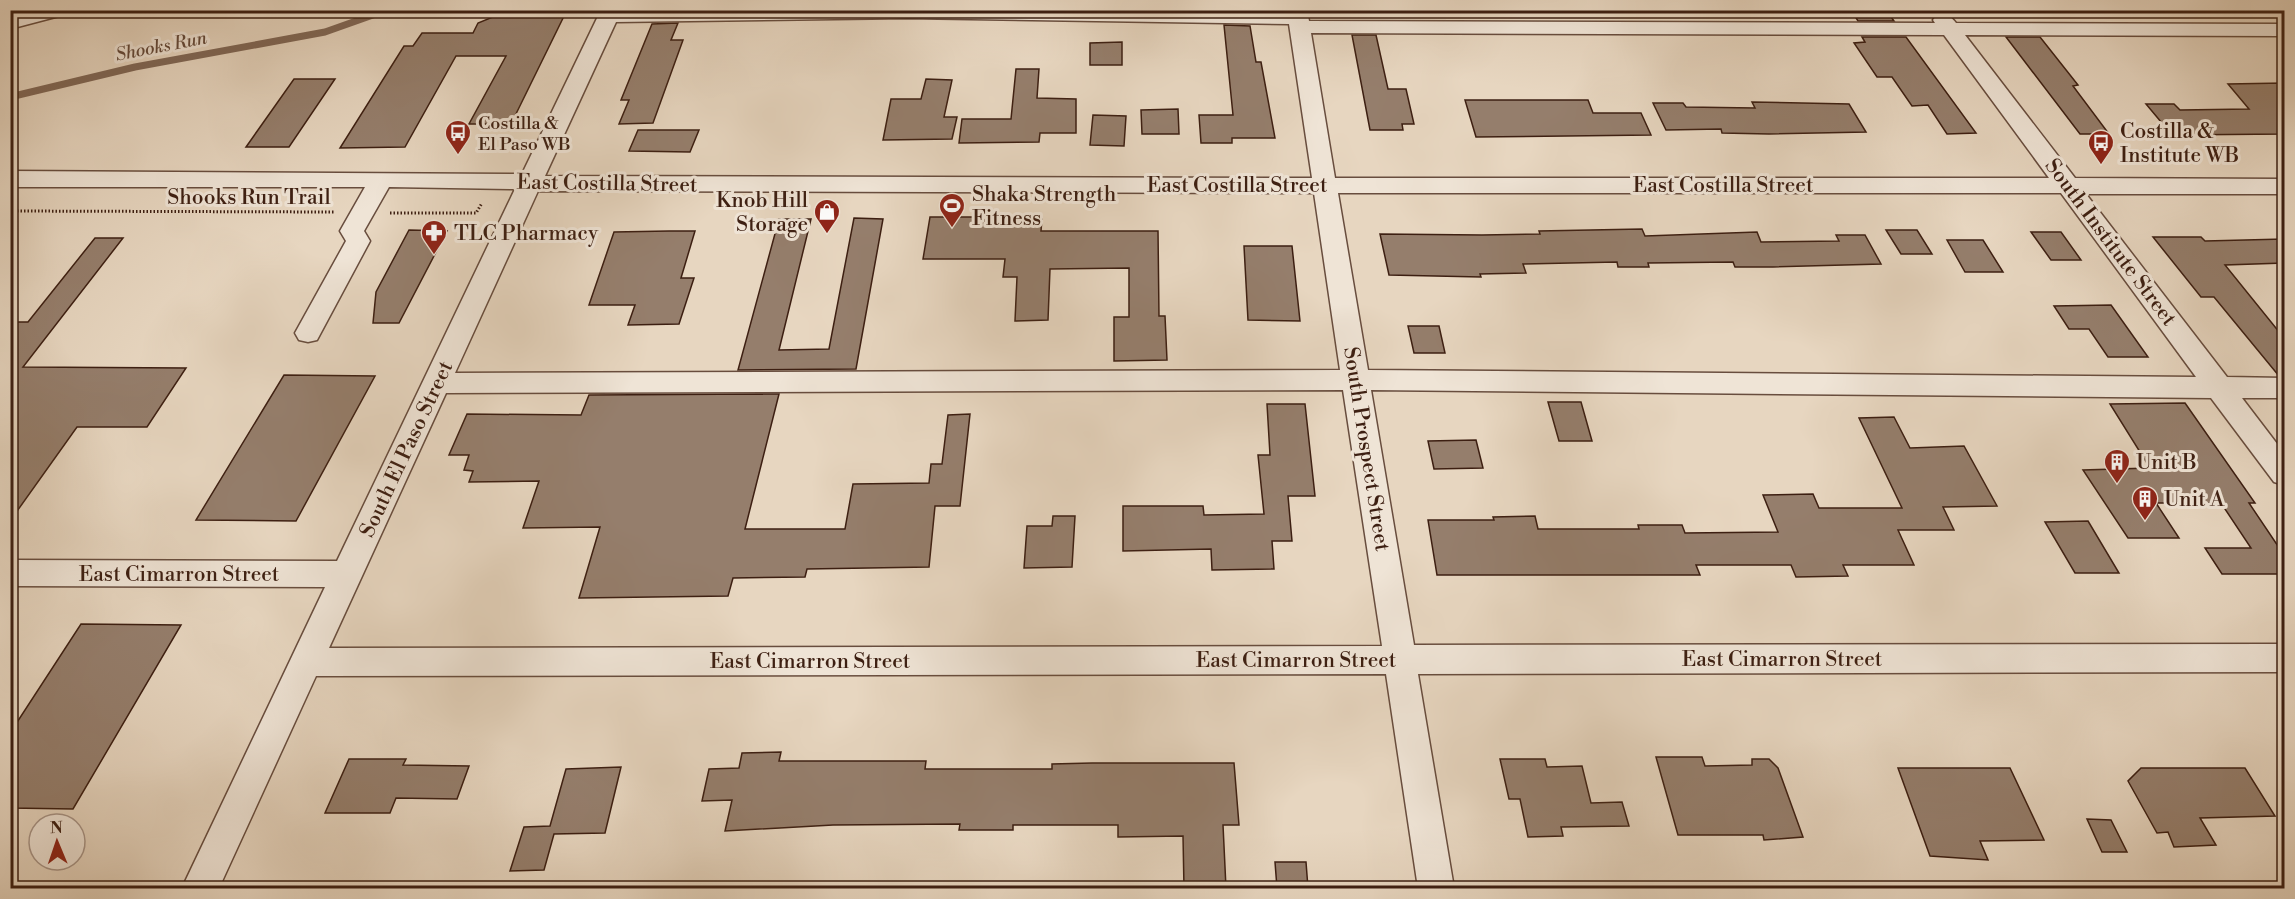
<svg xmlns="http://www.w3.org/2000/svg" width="2295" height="899" font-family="'Libre Bodoni',serif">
	<rect width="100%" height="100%" fill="#e7d6c0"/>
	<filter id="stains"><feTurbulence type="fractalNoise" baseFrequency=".00333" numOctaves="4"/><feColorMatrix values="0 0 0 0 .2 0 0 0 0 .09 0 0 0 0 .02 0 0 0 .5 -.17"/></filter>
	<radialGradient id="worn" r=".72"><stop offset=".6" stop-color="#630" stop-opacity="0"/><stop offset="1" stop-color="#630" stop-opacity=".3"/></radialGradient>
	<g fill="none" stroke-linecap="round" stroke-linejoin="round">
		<polyline stroke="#806857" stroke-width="7" points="10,97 135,67 325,32 387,10"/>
	</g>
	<g fill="#957e6c" stroke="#3d1f12" stroke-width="1.5">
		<polygon points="510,10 567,10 511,124 469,124 506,56 456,56 405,147 340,148 404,46 413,46 422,33 473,33 478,23"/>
		<polygon points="1851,10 1886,10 1894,21 1858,21"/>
		<polygon points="678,23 671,40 683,40 653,123 619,124 629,100 621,100 652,24"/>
		<polygon points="1224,25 1250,26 1256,62 1261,62 1275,138 1232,138 1232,143 1201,143 1199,115 1233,115"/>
		<polygon points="1352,35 1376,35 1388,89 1406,89 1414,124 1402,124 1403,130 1370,130"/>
		<polygon points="1862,37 1906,37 1976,133 1947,134 1928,105 1912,106 1892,77 1877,77 1854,43 1865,42"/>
		<polygon points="2006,37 2040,37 2078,85 2073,86 2109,134 2080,134"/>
		<polygon points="1122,42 1122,65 1090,65 1090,43"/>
		<polygon points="1016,69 1039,69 1037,98 1076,99 1076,133 1040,133 1039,142 959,143 962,119 1011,119"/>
		<polygon points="294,79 335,79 289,147 246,147"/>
		<polygon points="926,79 952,80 944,117 957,117 952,139 883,140 891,99 921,99"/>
		<polygon points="2284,83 2284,134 2172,135 2146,104 2174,104 2180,110 2249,109 2228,84"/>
		<polygon points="1465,100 1588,100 1593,113 1641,113 1651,135 1476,137"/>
		<polygon points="1752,102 1849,104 1866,132 1769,134 1722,133 1721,129 1666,130 1653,103 1683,103 1686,107 1755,108"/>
		<polygon points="1178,109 1179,134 1142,134 1141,110"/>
		<polygon points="1093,115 1126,116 1124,146 1090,145"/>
		<polygon points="638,130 699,130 690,152 629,151"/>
		<polygon points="930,217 981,217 980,220 1042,219 1041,231 1158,231 1159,316 1165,316 1167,360 1114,361 1114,317 1129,317 1129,268 1050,269 1048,320 1015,321 1017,277 1003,277 1005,259 923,259"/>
		<polygon points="854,218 883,219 856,369 738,370 779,219 811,219 779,350 829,349"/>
		<polygon points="1642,229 1645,236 1757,232 1761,242 1839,241 1836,235 1865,235 1881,264 1773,267 1735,267 1733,262 1648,263 1649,267 1618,267 1617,262 1523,264 1526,273 1480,274 1481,277 1389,275 1380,234 1482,235 1540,234 1539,231"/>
		<polygon points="409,230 447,231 399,323 373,323 376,292"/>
		<polygon points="1886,230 1917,230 1932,254 1901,254"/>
		<polygon points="669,231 695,231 681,278 694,278 679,324 628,325 635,305 589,305 614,232"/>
		<polygon points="2031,232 2061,232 2081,260 2051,260"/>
		<polygon points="2153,237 2201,237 2205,241 2284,239 2284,263 2225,265 2284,338 2284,376 2279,376 2214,297 2201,297"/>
		<polygon points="95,238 123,238 23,367 186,368 147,427 77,427 10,521 10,322 28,322"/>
		<polygon points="1947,240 1983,240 2003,272 1965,272"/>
		<polygon points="1244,246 1292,246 1300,321 1248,320"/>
		<polygon points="2111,305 2148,357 2108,357 2089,329 2069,329 2054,306"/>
		<polygon points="1408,326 1439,326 1445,353 1414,353"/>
		<polygon points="284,375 375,376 296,521 196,520"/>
		<polygon points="779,394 745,529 845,529 853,484 929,483 931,464 942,464 948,415 970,414 960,506 935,506 929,567 807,569 805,577 733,578 728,596 579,598 600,527 523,528 539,481 469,482 473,471 464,470 469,455 449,455 467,414 581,415 589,395"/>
		<polygon points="1548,402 1581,402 1592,441 1559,441"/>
		<polygon points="2185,403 2255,503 2249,503 2284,555 2284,574 2222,574 2205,548 2251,548 2221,503 2156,503 2179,538 2128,538 2083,470 2150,468 2110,404"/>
		<polygon points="1267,404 1305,404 1315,496 1288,496 1292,541 1272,541 1274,569 1212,570 1211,549 1123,551 1123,506 1203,506 1204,515 1264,514 1258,455 1270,455"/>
		<polygon points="1894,417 1910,448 1964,446 1997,506 1943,507 1954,530 1898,530 1914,565 1843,565 1848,576 1796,577 1791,565 1696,565 1700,575 1437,575 1428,520 1494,520 1493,517 1535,516 1538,529 1639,529 1638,525 1682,525 1685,533 1778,532 1763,495 1813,494 1819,508 1902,508 1859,418"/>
		<polygon points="1476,440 1483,468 1434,469 1428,441"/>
		<polygon points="1053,516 1075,516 1072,567 1024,568 1027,526 1052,526"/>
		<polygon points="2088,521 2119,573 2075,573 2045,522"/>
		<polygon points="81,624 181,625 73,809 10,808 10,733"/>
		<polygon points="781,752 779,761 926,761 925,769 1052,769 1052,764 1092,763 1234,763 1239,825 1223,825 1226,888 1184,888 1183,836 1118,837 1118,825 1013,825 1013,830 959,830 960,824 833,825 725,831 732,800 702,801 709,769 739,768 742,753"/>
		<polygon points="1656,757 1702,757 1705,766 1752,765 1752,759 1769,759 1778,768 1803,837 1764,840 1763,835 1678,835"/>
		<polygon points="349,759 406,759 403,765 469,766 457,799 396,798 390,813 325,813"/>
		<polygon points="1500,759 1545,759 1547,767 1582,766 1591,803 1622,802 1629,826 1561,827 1563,836 1528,837 1520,799 1509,799"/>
		<polygon points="621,767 605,833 554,834 544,870 510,871 524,827 550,826 566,769"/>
		<polygon points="1898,768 2010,768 2044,840 1980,841 1988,860 1930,856"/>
		<polygon points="2141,768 2245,768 2275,816 2200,818 2216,845 2174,847 2168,832 2157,833 2128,781"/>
		<polygon points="2087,819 2111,820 2127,852 2102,852"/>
		<polygon points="1275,862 1306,862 1308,888 1277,888"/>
	</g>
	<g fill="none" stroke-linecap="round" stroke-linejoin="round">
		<defs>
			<g id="minor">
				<polygon points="34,10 70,10 67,14 10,29 10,17"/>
				<path d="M601,10H1307L1309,21L1935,23L1933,20L1936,16C1946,13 1950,15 1956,23L2284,24V36L1965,35L2075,178L2284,179V194H2086L2227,377L2284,378V398H2242L2284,453V485L2274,482L2211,398L1371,390L1414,645L2284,644V672L1418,674L1454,888H1418L1386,674L316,676L219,888H182L325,587L10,586V560L337,561L515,189L389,187L364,231L370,241L317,340L308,342L299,340L295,333L346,241L340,231L365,187H10V171L522,174ZM907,18L1289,24L1312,178L545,176L616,22ZM1311,33L1944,35L2049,178H1335ZM538,191L1314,193L1340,370L455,373ZM1338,193H2061L2196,377L1368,370ZM1343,390L1382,646L329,648L446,393Z"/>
			</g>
		</defs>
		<use href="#minor" stroke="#684d3e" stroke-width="3"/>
		<g stroke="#3d1f12" stroke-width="3" stroke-dasharray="1.5 2" stroke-linecap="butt">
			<polyline points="10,211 334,212"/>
			<polyline points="390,213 476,213 482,203"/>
		</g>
		<use href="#minor" fill="#efe4d6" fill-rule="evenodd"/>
	</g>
	<defs>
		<symbol id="bus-pin" viewBox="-11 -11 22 30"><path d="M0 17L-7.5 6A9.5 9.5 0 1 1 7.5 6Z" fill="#8f2418" stroke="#efe4d6"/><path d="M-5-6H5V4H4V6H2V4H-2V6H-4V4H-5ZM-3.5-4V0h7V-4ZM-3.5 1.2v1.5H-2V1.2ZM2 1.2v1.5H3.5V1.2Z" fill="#fff"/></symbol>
		<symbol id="stadium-pin" viewBox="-11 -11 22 30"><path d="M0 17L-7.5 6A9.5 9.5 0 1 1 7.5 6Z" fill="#8f2418" stroke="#efe4d6"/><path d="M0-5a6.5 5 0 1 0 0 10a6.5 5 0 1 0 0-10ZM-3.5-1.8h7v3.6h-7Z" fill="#fff"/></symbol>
		<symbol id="shop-pin" viewBox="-11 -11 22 30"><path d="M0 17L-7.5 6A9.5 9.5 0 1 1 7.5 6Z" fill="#8f2418" stroke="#efe4d6"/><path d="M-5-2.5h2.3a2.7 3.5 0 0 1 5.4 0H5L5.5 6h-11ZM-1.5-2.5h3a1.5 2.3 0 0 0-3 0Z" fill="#fff"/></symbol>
		<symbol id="pharmacy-pin" viewBox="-11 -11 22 30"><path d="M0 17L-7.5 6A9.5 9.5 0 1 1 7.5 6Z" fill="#8f2418" stroke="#efe4d6"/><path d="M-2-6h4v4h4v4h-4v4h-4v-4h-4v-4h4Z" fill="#fff"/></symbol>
		<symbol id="building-pin" viewBox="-11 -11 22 30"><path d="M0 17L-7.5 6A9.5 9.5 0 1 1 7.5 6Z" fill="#8f2418" stroke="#efe4d6"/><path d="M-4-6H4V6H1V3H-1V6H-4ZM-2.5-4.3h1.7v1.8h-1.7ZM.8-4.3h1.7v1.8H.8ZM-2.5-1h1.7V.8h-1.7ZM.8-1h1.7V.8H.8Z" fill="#fff"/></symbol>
	</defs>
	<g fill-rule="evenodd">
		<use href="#bus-pin" x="443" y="118" width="30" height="40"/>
		<use href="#bus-pin" x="2086" y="128" width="30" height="40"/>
		<use href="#stadium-pin" x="937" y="191" width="30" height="40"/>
		<use href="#shop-pin" x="812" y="197" width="30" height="40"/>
		<use href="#pharmacy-pin" x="419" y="218" width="30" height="40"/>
		<use href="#building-pin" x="2102" y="447" width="30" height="40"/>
		<use href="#building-pin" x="2130" y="484" width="30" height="40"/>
	</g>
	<g text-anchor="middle" stroke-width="6" stroke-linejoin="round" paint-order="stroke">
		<g font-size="18" font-style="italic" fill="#64493a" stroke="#efe4d6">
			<text transform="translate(161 46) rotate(-11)" y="6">Shooks Run</text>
		</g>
		<g font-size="18" fill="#3d1f12" stroke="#efe4d6" text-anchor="start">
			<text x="478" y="129">Costilla &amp;<tspan x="478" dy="21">El Paso WB</tspan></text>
		</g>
		<g font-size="21" fill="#3d1f12" stroke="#efe4d6" text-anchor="start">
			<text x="2120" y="138">Costilla &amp;<tspan x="2120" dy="24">Institute WB</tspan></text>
			<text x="972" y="201">Shaka Strength<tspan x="972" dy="24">Fitness</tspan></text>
			<text x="808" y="207" text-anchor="end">Knob Hill<tspan x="808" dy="24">Storage</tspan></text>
			<text x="454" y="240">TLC Pharmacy</text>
			<text x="2136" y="469">Unit B</text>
			<text x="2164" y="506">Unit A</text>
		</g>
		<g font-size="21" fill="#3d1f12" stroke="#efe4d6">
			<text transform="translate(607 183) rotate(1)" y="7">East Costilla Street</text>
			<text x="1237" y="192">East Costilla Street</text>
			<text x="1723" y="192">East Costilla Street</text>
			<text x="249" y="204">Shooks Run Trail</text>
			<text transform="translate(2111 242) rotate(53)" y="7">South Institute Street</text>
			<text transform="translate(406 449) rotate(-65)" y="7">South El Paso Street</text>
			<text transform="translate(1367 449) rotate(81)" y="7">South Prospect Street</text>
			<text x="179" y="581">East Cimarron Street</text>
			<text x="1782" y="666">East Cimarron Street</text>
			<text x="1296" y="667">East Cimarron Street</text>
			<text x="810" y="668">East Cimarron Street</text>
		</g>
	</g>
	<rect width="2295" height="899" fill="none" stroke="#e7d6c0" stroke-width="36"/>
	<rect x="12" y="12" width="2271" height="875" fill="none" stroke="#3d1f12" stroke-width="3"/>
	<rect x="18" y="18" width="2259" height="863" fill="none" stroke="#3d1f12" stroke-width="1.5"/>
	<g transform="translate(57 842) rotate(358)"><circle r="28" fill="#efe4d6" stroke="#a89588" stroke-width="1.5"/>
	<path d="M0-4.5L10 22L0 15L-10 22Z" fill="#8f2418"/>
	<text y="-9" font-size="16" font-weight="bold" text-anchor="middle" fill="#3d1f12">N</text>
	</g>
	<rect width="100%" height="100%" filter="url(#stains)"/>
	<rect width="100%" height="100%" fill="url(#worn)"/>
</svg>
